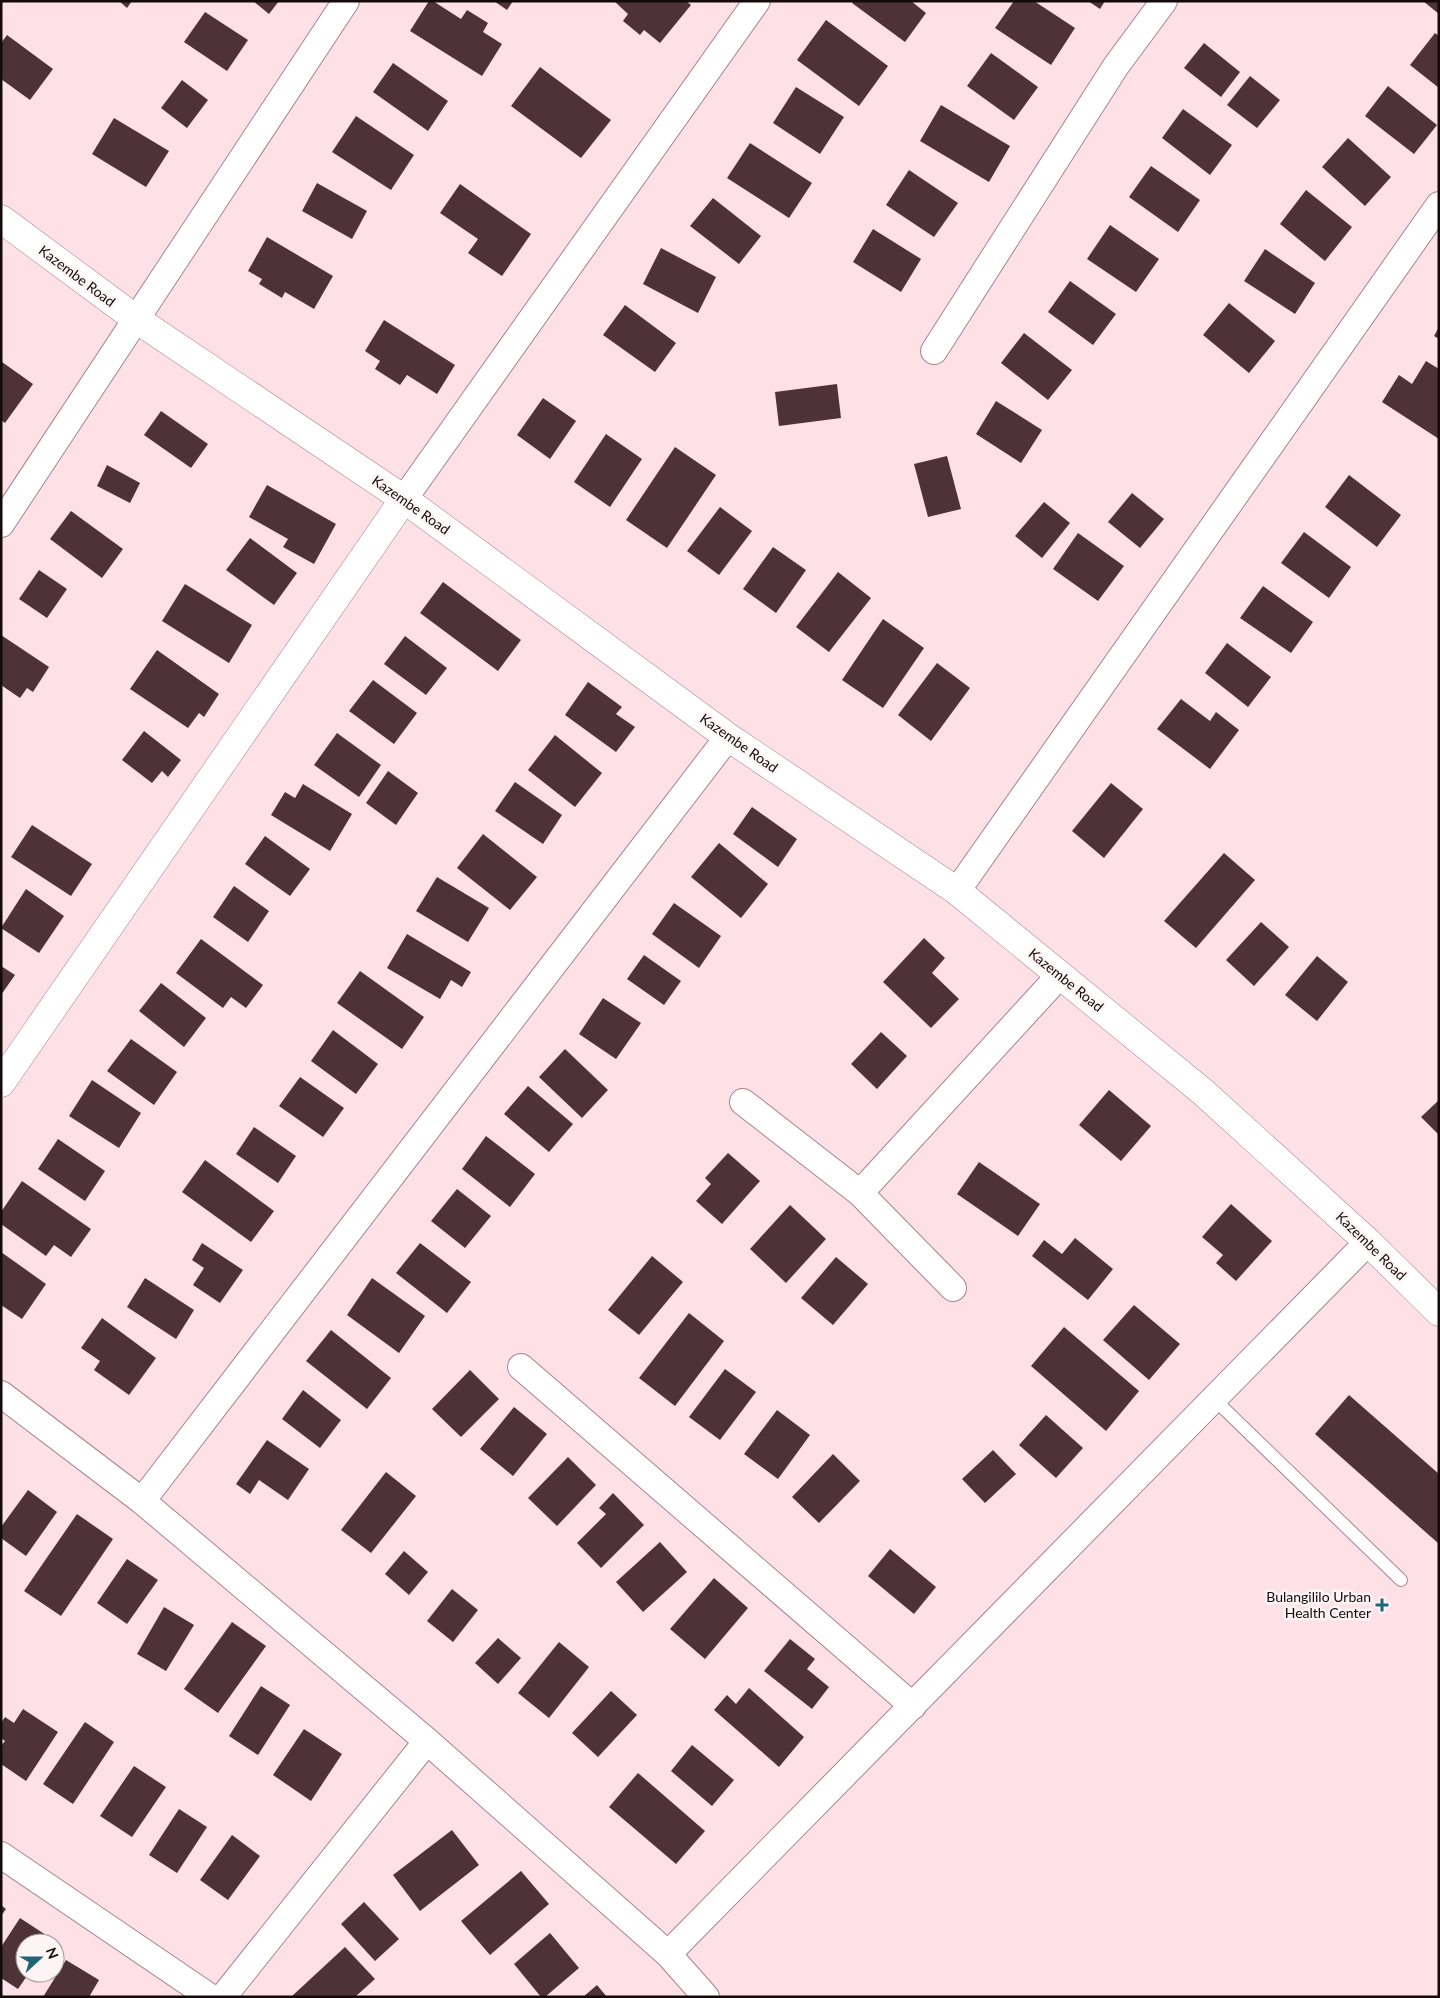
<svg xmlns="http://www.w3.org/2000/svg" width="1440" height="1998" font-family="Lato,sans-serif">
	<rect width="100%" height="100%" fill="#fee1e6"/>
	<g fill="#4d3237">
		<polygon points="119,1 132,1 127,8"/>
		<polygon points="253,1 279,1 269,14"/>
		<polygon points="429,1 433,1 461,19 467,10 488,23 483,32 502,44 482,76 410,31"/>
		<polygon points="494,1 513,1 507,10"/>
		<polygon points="614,1 686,1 691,5 660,43 644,30 640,35 623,21 628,14"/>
		<polygon points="854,1 911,1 926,13 905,42 852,3"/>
		<polygon points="1014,1 1034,1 1075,28 1051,65 995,28"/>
		<polygon points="1088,1 1105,1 1100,9"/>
		<polygon points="1423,1 1439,1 1439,14"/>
		<polygon points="205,12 248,40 227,71 184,42"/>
		<polygon points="826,20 888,66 859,106 797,60"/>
		<polygon points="1435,33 1439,36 1439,88 1410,65"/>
		<polygon points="7,35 53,69 30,100 1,79 1,43"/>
		<polygon points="1204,43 1240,72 1221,97 1184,68"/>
		<polygon points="991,53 1038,87 1014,120 967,86"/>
		<polygon points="393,63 448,101 428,131 373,92"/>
		<polygon points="540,67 611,120 581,158 511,106"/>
		<polygon points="1250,76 1280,100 1257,128 1227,105"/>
		<polygon points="182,80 208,100 187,128 161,108"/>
		<polygon points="1388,86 1437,125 1414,154 1365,116"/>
		<polygon points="796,87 844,117 820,154 773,123"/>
		<polygon points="941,105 1010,146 989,182 920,141"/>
		<polygon points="1183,109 1232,145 1210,175 1162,138"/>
		<polygon points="356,116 414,155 391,190 332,152"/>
		<polygon points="114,118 169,151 146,187 92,154"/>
		<polygon points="1348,138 1391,177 1365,206 1322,167"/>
		<polygon points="750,143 812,183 789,218 727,178"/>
		<polygon points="1151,166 1200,200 1178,232 1129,197"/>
		<polygon points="909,170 958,203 934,237 886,205"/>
		<polygon points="317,183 367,211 352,239 302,211"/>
		<polygon points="460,184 531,234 502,276 468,253 478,239 440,213"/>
		<polygon points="1306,190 1352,227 1325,261 1280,224"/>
		<polygon points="713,198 761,236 739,264 690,226"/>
		<polygon points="1110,225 1159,259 1136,292 1087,259"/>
		<polygon points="873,229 921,259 901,292 853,262"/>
		<polygon points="267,237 333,276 314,309 285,292 282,298 259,284 262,279 248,271"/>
		<polygon points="661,248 716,277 698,313 643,284"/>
		<polygon points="1265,249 1315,283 1295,314 1244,281"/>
		<polygon points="1070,281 1116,314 1093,345 1048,312"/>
		<polygon points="1229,303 1275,341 1249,373 1203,335"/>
		<polygon points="625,305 676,343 655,372 603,335"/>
		<polygon points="384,320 455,365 437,394 407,375 400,385 375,369 380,361 365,351"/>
		<polygon points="1439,327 1439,339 1434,336"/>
		<polygon points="1024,333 1072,370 1048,400 1001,363"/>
		<polygon points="1426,361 1439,369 1439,439 1382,402 1399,375 1412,384"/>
		<polygon points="2,362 33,384 5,423 1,420"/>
		<polygon points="837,384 841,418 779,426 775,392"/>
		<polygon points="543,398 576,421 550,459 517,435"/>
		<polygon points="996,401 1042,430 1021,463 976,434"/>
		<polygon points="161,411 208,444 191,468 144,435"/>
		<polygon points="606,434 642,459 610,507 574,482"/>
		<polygon points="675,447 716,475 667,548 626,520"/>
		<polygon points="947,456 961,509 928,517 914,464"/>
		<polygon points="107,465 140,483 130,503 97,486"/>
		<polygon points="1349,475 1401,515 1377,547 1325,507"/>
		<polygon points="267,485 336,524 314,564 283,547 288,539 249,517"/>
		<polygon points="1132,493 1164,519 1140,548 1108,522"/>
		<polygon points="1044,502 1070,523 1042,558 1015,536"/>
		<polygon points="720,507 752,531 719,575 687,551"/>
		<polygon points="71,511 123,549 102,578 50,539"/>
		<polygon points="1304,532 1351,567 1329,598 1281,563"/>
		<polygon points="1078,533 1124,566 1098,601 1053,569"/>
		<polygon points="250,538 297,573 274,605 226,570"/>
		<polygon points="773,547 806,570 776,613 743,589"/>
		<polygon points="39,570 67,589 47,618 19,599"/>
		<polygon points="838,572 871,598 829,652 796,627"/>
		<polygon points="443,582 521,640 498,671 420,613"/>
		<polygon points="185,584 252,625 229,663 162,621"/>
		<polygon points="1263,586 1313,622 1291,653 1240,618"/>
		<polygon points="883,619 924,648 883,708 842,680"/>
		<polygon points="1,635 49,667 33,692 27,688 20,698 1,685"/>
		<polygon points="405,636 447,668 426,695 384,664"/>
		<polygon points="1227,643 1271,677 1248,707 1205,673"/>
		<polygon points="157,650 219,694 204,717 199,713 188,728 130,689"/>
		<polygon points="937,663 970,688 931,741 898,715"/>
		<polygon points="373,680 417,713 394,744 349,711"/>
		<polygon points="588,682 622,707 616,714 635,727 616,752 565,715"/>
		<polygon points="1181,699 1210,721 1216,712 1239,730 1210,769 1157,729"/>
		<polygon points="144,731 181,760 168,777 162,771 152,783 122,760"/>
		<polygon points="337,733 381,765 359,797 314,765"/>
		<polygon points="555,735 602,773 575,807 528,770"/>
		<polygon points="388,771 418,793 396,825 366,803"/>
		<polygon points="515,782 562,815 543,844 495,811"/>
		<polygon points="1111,783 1143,809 1104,858 1072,831"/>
		<polygon points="303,784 352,814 330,851 271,815 285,792 295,798"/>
		<polygon points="752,807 797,839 778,867 733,834"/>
		<polygon points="32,825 92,864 71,896 11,857"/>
		<polygon points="483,834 537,877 510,910 457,868"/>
		<polygon points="265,836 310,869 290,896 245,864"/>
		<polygon points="719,843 768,884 741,918 691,877"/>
		<polygon points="1224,853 1255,880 1196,948 1164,921"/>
		<polygon points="437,877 489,908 468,942 416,911"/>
		<polygon points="234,886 269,911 248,942 213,917"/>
		<polygon points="26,889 64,916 39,953 1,928"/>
		<polygon points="674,903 721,936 699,968 652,934"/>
		<polygon points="1261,922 1289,947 1254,986 1226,960"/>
		<polygon points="407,934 471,972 462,987 451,980 440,999 387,968"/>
		<polygon points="924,938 945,958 932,973 959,999 931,1028 883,982"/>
		<polygon points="201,939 263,985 246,1008 231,997 223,1008 176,973"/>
		<polygon points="644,955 681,981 664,1005 627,979"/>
		<polygon points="1317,956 1348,982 1317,1021 1285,995"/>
		<polygon points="1,966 15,975 1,995"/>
		<polygon points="360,971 424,1017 402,1049 337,1003"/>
		<polygon points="161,983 206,1018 184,1047 139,1011"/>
		<polygon points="603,998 641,1023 616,1059 579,1034"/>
		<polygon points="333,1030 378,1064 356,1094 311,1061"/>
		<polygon points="881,1032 907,1056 877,1089 851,1064"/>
		<polygon points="131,1039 177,1072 154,1105 107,1071"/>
		<polygon points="565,1049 608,1090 582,1118 539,1077"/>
		<polygon points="300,1077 344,1108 323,1137 279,1106"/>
		<polygon points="92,1080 141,1113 119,1148 69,1116"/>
		<polygon points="528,1086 573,1124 549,1152 504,1114"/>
		<polygon points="1109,1090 1151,1126 1121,1161 1079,1125"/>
		<polygon points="1439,1100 1439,1135 1421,1117"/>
		<polygon points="254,1127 296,1156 278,1183 236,1154"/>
		<polygon points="486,1136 535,1174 510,1207 462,1169"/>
		<polygon points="58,1139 105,1171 85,1201 38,1169"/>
		<polygon points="728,1153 760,1181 722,1224 696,1201 711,1184 705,1178"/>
		<polygon points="205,1160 274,1211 251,1242 182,1192"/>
		<polygon points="979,1162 1040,1204 1018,1236 957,1194"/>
		<polygon points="22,1181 91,1229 71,1257 54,1245 46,1256 1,1224 1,1212"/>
		<polygon points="457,1189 491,1216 465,1248 431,1221"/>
		<polygon points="1231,1204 1272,1241 1236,1281 1216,1263 1223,1255 1202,1237"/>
		<polygon points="790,1205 826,1239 786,1283 750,1249"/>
		<polygon points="1075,1238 1113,1269 1088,1300 1032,1256 1044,1240 1062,1254"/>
		<polygon points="202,1243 243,1270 220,1303 193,1285 204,1268 192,1260"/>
		<polygon points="420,1243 471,1282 447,1313 396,1273"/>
		<polygon points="1,1252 46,1284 22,1319 1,1305"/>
		<polygon points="652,1256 683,1282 639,1335 608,1310"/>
		<polygon points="836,1257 868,1284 833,1325 801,1298"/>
		<polygon points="145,1278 194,1310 176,1339 127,1307"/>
		<polygon points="372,1278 425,1316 399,1353 347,1315"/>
		<polygon points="1134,1305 1180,1344 1149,1380 1103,1340"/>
		<polygon points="689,1313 724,1341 675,1406 639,1378"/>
		<polygon points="102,1318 156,1358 129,1395 94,1370 100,1361 81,1348"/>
		<polygon points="1064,1327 1139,1391 1106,1431 1031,1366"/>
		<polygon points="331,1330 391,1378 367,1409 306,1361"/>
		<polygon points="725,1369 756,1392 720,1440 689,1417"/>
		<polygon points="470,1370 499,1399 461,1437 432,1409"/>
		<polygon points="303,1390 341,1420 320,1448 282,1419"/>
		<polygon points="1349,1395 1439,1474 1439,1544 1315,1434"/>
		<polygon points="514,1407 547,1434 513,1476 480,1449"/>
		<polygon points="777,1410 810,1435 778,1479 744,1454"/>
		<polygon points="1046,1415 1083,1448 1056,1478 1019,1445"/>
		<polygon points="267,1440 309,1469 288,1500 259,1480 250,1494 236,1484"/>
		<polygon points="993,1450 1016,1474 985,1503 962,1479"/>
		<polygon points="833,1454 860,1481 819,1523 792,1497"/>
		<polygon points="568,1457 596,1485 557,1526 528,1498"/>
		<polygon points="386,1472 416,1496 371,1553 341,1530"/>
		<polygon points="28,1490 57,1512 26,1556 1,1538 1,1527"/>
		<polygon points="613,1493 644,1525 601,1568 577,1543 606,1514 599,1508"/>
		<polygon points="77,1514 113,1539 61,1616 24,1591"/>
		<polygon points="660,1542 687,1572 643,1612 616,1582"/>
		<polygon points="890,1549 936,1587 914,1614 868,1576"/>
		<polygon points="404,1551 428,1572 409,1595 385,1574"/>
		<polygon points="127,1559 158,1580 127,1624 97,1603"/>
		<polygon points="714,1578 748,1608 705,1659 670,1629"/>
		<polygon points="452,1589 478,1610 453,1642 427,1621"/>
		<polygon points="164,1607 194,1625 166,1671 137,1654"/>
		<polygon points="232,1622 266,1646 218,1713 184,1689"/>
		<polygon points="498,1638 521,1658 498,1684 475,1663"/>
		<polygon points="790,1639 815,1659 807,1669 829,1687 812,1709 764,1671"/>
		<polygon points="559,1642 589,1667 549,1718 518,1693"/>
		<polygon points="261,1686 290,1705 258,1755 229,1736"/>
		<polygon points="749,1688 804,1737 779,1767 714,1710 727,1695 736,1704"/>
		<polygon points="611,1691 637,1715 598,1757 572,1733"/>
		<polygon points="23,1709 58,1732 26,1781 1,1764 1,1746 5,1741 1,1738 1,1723 5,1717 14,1723"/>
		<polygon points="85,1722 114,1742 73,1804 43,1784"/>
		<polygon points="304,1729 342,1754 311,1801 273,1775"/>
		<polygon points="692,1745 734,1780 712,1806 671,1771"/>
		<polygon points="134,1766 166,1787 132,1837 100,1816"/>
		<polygon points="638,1773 705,1831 676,1864 609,1807"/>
		<polygon points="179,1809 207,1827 177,1873 149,1855"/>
		<polygon points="452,1830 479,1865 420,1911 393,1875"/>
		<polygon points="232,1835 260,1856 228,1900 200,1880"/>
		<polygon points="521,1871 549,1904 490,1955 461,1921"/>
		<polygon points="364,1902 399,1939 375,1961 341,1924"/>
		<polygon points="1,1905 6,1909 1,1916"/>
		<polygon points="20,1918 52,1939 49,1943 25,1943 25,1973 29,1973 18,1989 1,1978 1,1947"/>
		<polygon points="550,1933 579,1968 545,1997 541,1997 514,1964"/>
		<polygon points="345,1947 375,1979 355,1997 291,1997"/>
		<polygon points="66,1960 99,1980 89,1997 43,1997"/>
		<polygon points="597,1985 607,1997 583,1997"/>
	</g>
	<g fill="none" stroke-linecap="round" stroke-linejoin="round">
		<defs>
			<polyline id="lane" points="1214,1399 1401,1580"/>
			<g id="street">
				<polyline points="934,351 1116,66 1164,1"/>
				<polyline points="404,499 757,1"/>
				<polyline points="1,524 346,1"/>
				<polyline points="957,891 1439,205"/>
				<polyline points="743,1102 860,1193 953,1288"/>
				<polyline points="860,1193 1060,975"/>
				<polyline points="521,1367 913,1706"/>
				<polyline points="1,1394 142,1501 427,1741 668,1954 706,1997"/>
				<polyline points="142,1501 728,737"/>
				<polyline points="1,1855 210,1997"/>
				<polyline points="668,1954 1368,1242"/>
				<polyline points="223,1997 427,1741"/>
			</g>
			<g id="secondary">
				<polyline points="1,219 136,319 404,499 728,737 957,891 1203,1092 1368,1242 1439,1312"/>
				<polyline points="1,1083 404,499"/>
			</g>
		</defs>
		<use href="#lane" stroke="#a6858b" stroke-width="14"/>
		<use href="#street" stroke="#a6858b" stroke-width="28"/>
		<use href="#secondary" stroke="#a6858b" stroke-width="29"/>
		<use href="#lane" stroke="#fff" stroke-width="12"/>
		<use href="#street" stroke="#fff" stroke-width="26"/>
		<use href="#secondary" stroke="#fff" stroke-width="28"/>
	</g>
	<path fill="#1f6575" stroke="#fcf4f5" stroke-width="2" d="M1379.5 1597.5h5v5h5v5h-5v5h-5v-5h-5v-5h5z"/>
	<g text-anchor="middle" stroke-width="5" stroke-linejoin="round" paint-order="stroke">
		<g font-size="14" fill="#14090b" stroke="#fcf4f5">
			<text transform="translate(77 276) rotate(37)" y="5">Kazembe Road</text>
			<text transform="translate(411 505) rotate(35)" y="5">Kazembe Road</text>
			<text transform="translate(739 743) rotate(35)" y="5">Kazembe Road</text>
			<text transform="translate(1066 980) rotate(39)" y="5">Kazembe Road</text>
			<text transform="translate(1371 1246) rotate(44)" y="5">Kazembe Road</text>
		</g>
		<g font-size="14" fill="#14090b" stroke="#fcf4f5" text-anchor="end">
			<text x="1371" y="1602">Bulangililo Urban<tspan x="1371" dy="16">Health Center</tspan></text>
		</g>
	</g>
	<rect width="1440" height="1998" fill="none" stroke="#14090b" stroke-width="5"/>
	<g transform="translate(40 1958) rotate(69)"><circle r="24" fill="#fcf4f5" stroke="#9f9697"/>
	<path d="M0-4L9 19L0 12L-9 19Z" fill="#1f6575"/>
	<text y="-8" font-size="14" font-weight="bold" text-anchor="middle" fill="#14090b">N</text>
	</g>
</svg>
